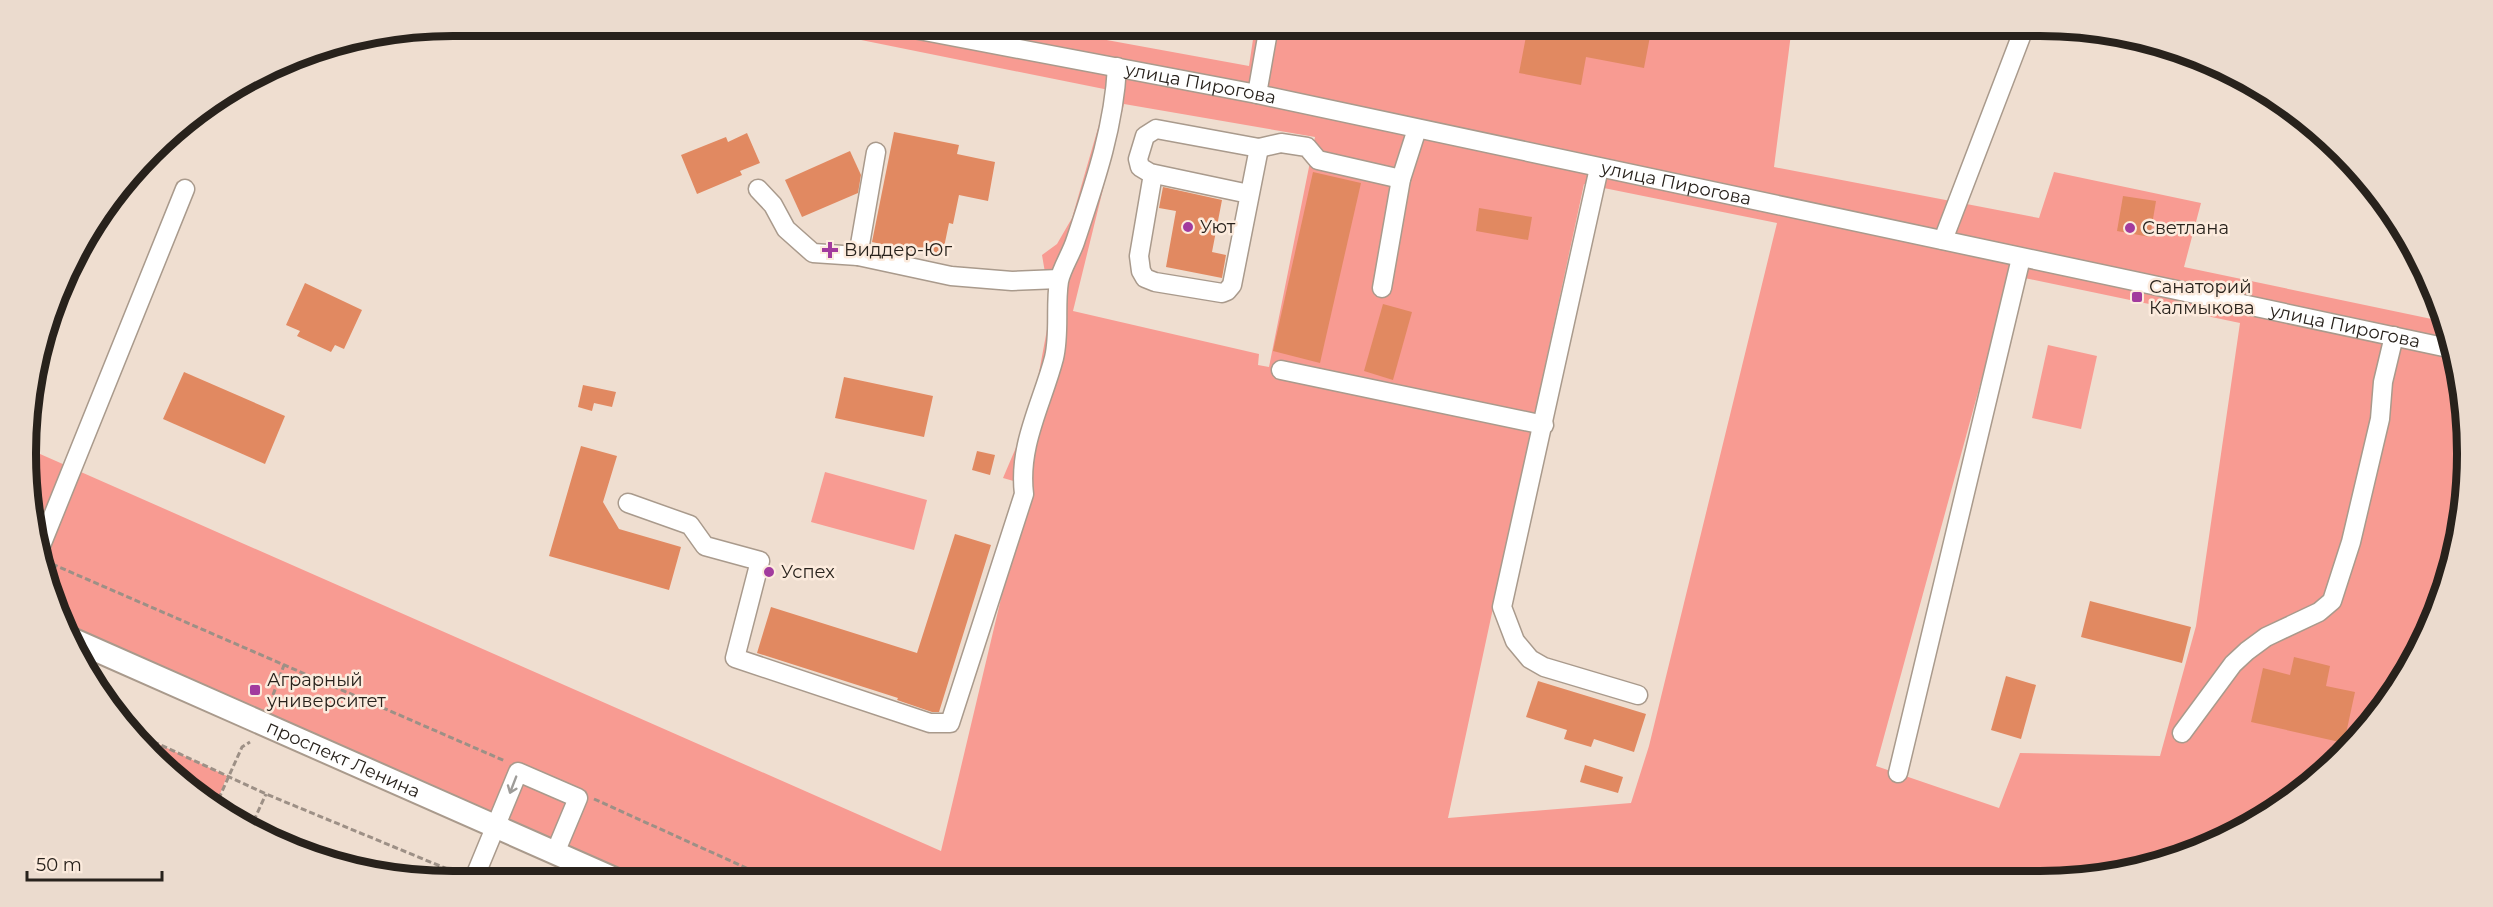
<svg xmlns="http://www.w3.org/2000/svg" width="2493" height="907" font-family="Montserrat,sans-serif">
	<rect width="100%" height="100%" fill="#efded0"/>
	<g fill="#f89b92" fill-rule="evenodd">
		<path d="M792,26H1030L1249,66L1255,26H1792L1774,167L2039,218L2054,172L2201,203L2184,267L2446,322L2464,398L2467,482L2453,565L2396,691L2322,775L2228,838L2096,878L619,881L69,638L58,618L34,537L31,450L941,851L1028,485L1003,478L1032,410L1051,308L1042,255L1057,244L1072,218L1109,90ZM1124,104L1315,137L1269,367L1258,365L1259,354L1073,311ZM1584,184L1777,223L1649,746L1631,803L1448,818ZM2010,275L2240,323L2196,626L2160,756L2020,753L1999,808L1876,766Z"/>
		<polygon points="2048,345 2097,356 2081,429 2032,418"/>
		<polygon points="825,472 927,500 914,550 811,522"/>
		<polygon points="137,734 227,776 215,807 197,796 202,785 174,773"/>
	</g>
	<g fill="#e18961">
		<polygon points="1528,26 1652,26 1644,68 1586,57 1581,85 1519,73"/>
		<polygon points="894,132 959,145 957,154 995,162 988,201 959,195 953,224 949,223 943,252 937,251 937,256 872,242"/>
		<polygon points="747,133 760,163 740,171 742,175 697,194 681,155 726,137 728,142"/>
		<polygon points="850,151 861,175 858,193 802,217 785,180"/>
		<polygon points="1313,172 1361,183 1320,363 1273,351"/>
		<polygon points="1163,187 1222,200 1212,252 1226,255 1222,278 1166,267 1176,211 1159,208"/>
		<polygon points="2123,196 2156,201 2150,237 2117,231"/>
		<polygon points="1479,208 1532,217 1528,240 1476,231"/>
		<polygon points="305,283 362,310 344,349 335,345 331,352 297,336 300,331 286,325"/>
		<polygon points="1383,304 1412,312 1393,380 1364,371"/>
		<polygon points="184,372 285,416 265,464 163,419"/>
		<polygon points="844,377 933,396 924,437 835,418"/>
		<polygon points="583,385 616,392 612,407 594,403 592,411 578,407"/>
		<polygon points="581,446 617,456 603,502 619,529 681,547 669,590 549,556"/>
		<polygon points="977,451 995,455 990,475 972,470"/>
		<polygon points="955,534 991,545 939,712 932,712 897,700 898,698 757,653 771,607 917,653"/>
		<polygon points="2090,601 2191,627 2182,663 2081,637"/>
		<polygon points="2294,657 2330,666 2326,686 2355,692 2344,743 2251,722 2263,668 2290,675"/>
		<polygon points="2006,676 2036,685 2021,739 1991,730"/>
		<polygon points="1538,681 1646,714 1634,752 1594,739 1591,747 1564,739 1567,730 1526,717"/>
		<polygon points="1585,765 1623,777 1618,793 1580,782"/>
	</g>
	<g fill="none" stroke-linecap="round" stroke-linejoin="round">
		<defs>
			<g id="minor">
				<path id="s1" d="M898,26L1257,94L2453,349"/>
				<polyline points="1257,94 1269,26"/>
				<polyline points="1599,168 1502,607 1515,641 1530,659 1544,667 1638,695"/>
				<polyline points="1153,174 1139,256 1141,271 1145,278 1155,282 1222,293 1227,291 1232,285 1259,148"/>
				<polyline points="758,189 773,205 786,229 813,253 858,256 951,276 1012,281 1059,279"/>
				<polyline points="1249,194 1150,173 1140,167 1138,159 1145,136 1156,129 1259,148 1281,143 1307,147 1318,160 1401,179"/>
				<polyline points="1943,240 2025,26"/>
				<polyline points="858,256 876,152"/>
				<polyline points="1382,288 1401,179 1417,129"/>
				<polyline points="1281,370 1544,425"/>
				<path d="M628,503L690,525L705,546L760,561L735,658L930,723H950L1024,494C1018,445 1042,404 1054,358C1060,333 1055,306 1059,281C1062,267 1072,253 1076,239C1095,182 1114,127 1117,67"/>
				<polyline points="38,553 185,189"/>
				<polyline points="2182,733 2233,664 2247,651 2266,637 2319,612 2332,601 2351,542 2380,419 2383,382 2394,336"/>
				<polyline points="1898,773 2021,258"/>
				<polyline points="473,881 518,772 578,798 555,853"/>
			</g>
			<g id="major">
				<path id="s2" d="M69,638L619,881"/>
			</g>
		</defs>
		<use href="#minor" stroke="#a99a8c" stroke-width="21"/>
		<use href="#major" stroke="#a99a8c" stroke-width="26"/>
		<g stroke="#9d9086" stroke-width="3" stroke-dasharray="6 3" stroke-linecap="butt">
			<polyline points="52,564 505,761"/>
			<polyline points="273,695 284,665"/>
			<polyline points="137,734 266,794 457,873"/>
			<polyline points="594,799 775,881"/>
			<polyline points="215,807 242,747 250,742"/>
			<polyline points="250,829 266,794"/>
		</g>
		<use href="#minor" stroke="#fff" stroke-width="18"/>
		<use href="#major" stroke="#fff" stroke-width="22"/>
	</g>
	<defs><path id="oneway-shaft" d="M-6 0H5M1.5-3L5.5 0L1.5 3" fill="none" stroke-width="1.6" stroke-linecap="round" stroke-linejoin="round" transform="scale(1.5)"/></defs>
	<use stroke="#9e9c99" href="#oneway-shaft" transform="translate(513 785) rotate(111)"/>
	<g fill="#a23b9e" stroke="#fcebdd" stroke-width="2">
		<circle cx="1188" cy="227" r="6"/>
		<circle cx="2130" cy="228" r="6"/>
		<path d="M827 241h6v6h6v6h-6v6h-6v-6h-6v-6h6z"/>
		<rect x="2131" y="291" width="12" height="12" rx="3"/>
		<circle cx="769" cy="572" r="6"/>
		<rect x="249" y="684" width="12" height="12" rx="3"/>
	</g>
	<g text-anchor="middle" stroke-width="5" stroke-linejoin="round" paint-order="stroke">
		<g font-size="18" fill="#28221c" stroke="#fcebdd">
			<text dy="6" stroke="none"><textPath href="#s1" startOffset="308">улица Пирогова</textPath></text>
			<text dy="6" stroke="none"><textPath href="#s1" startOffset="794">улица Пирогова</textPath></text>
			<text dy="6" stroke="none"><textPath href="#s1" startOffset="1478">улица Пирогова</textPath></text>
			<text dy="6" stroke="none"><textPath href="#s2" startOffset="300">проспект Ленина</textPath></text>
		</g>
		<g font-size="18" fill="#28221c" stroke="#fcebdd" text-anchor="start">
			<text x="1200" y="233">Уют</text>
			<text x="2142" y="234">Светлана</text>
			<text x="844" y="256">Виддер-Юг</text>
			<text x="2149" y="293">Санаторий<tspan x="2149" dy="21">Калмыкова</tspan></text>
			<text x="781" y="578">Успех</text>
			<text x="267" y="686">Аграрный<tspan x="267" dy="21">университет</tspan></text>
		</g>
	</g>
	<path d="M0 0H2493V907H0ZM453 36H2040A417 417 0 0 1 2457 453V454A417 417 0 0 1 2040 871H453A417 417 0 0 1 36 454V453A417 417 0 0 1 453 36Z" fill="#ebdbce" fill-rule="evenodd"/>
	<path fill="none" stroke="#28221c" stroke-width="8" d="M453 36H2040A417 417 0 0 1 2457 453V454A417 417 0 0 1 2040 871H453A417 417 0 0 1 36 454V453A417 417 0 0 1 453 36Z"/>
	<path d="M27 871v9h135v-9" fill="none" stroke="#28221c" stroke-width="3"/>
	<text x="36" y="871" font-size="18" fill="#28221c" stroke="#fcebdd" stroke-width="4.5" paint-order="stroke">50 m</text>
</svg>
